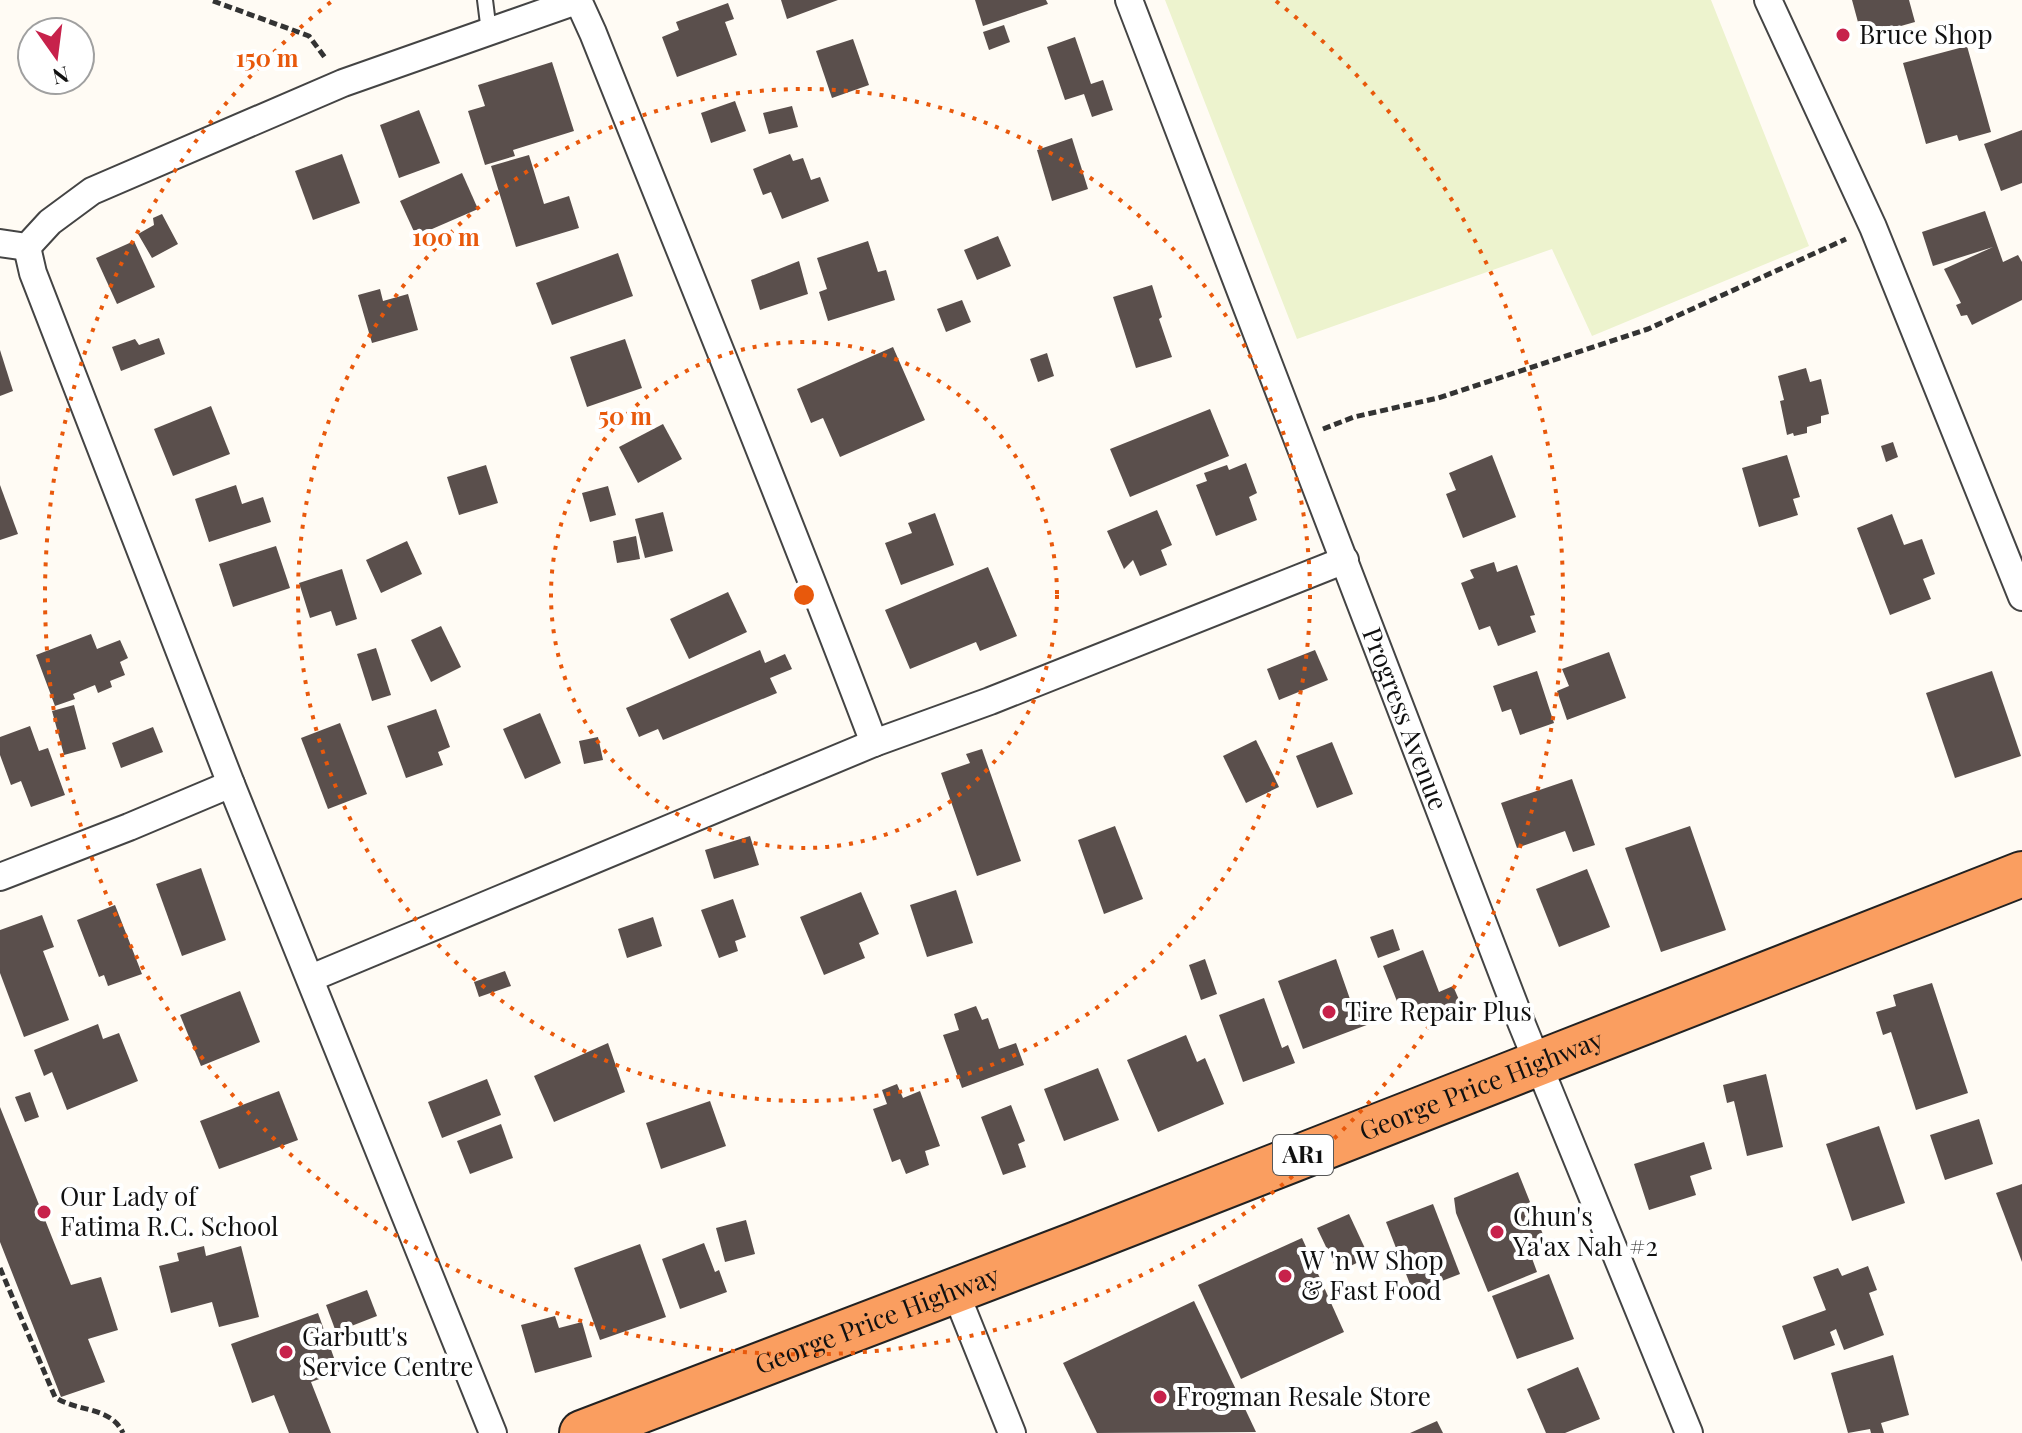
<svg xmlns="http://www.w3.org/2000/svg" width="2022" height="1433" font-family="'Playfair Display',serif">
	<rect width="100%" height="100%" fill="#fffbf4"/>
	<polygon fill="#edf3ce" points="1165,0 1711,0 1809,246 1592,336 1552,249 1297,339"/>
	<g fill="#5a4f4c">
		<polygon points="781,0 838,0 787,19"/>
		<polygon points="975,0 1046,0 1048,4 983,26"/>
		<polygon points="1852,0 1909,0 1915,22 1862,37"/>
		<polygon points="728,3 734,19 725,22 737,55 677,77 662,37 679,30 676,22"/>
		<polygon points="1004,25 1010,42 989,50 983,32"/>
		<polygon points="1075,37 1091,84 1103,80 1113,110 1092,117 1084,94 1065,100 1047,47"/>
		<polygon points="853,39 869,85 832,98 816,51"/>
		<polygon points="1967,46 1991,132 1959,141 1957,135 1926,144 1903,63"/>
		<polygon points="552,62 574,131 513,150 515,156 485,165 468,111 485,106 478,85"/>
		<polygon points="735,101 746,131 711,143 701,113"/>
		<polygon points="792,106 798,127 769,134 763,113"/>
		<polygon points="419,110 440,163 399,178 380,125"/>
		<polygon points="2022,130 2022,183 2001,191 1984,144"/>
		<polygon points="1072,138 1088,189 1052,201 1037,150"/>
		<polygon points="342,154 360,203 313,220 295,171"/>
		<polygon points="790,154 793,161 803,158 811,180 820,177 829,201 782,219 771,192 763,195 753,169"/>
		<polygon points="529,155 544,204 569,196 579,228 516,247 491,166"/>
		<polygon points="462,173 478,209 416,236 400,201"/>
		<polygon points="1985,211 2003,262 2018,255 2022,262 2022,300 1972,325 1967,315 1961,316 1956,305 1961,303 1944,269 1993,247 1933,266 1922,232"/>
		<polygon points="162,214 178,244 152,258 138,234 154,225 153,218"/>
		<polygon points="998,236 1011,266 977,280 964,250"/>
		<polygon points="134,241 155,287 117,304 96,258"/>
		<polygon points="868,241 878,272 886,270 895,300 828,321 819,292 827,289 817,258"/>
		<polygon points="618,253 633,296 552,325 536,283"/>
		<polygon points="799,261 808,294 760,310 751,280"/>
		<polygon points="1152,285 1162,317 1159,319 1172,357 1136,368 1113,297"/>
		<polygon points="380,289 383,301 408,294 418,330 372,343 358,295"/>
		<polygon points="962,300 971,322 946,332 937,309"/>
		<polygon points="159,338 165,354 121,371 112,347 135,339 139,345"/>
		<polygon points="625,339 642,388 587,407 570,357"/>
		<polygon points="893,347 925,420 840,457 823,418 811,423 797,389"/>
		<polygon points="0,350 13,391 0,396"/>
		<polygon points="1047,353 1054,376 1038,382 1030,359"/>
		<polygon points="1806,368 1810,382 1821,379 1829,414 1821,416 1821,423 1807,427 1807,433 1794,436 1793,433 1787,435 1780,401 1784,400 1778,376"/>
		<polygon points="211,406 230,454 173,476 154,429"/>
		<polygon points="1210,409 1229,456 1130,497 1110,449"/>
		<polygon points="663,424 682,459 638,483 619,447"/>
		<polygon points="1893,442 1898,457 1886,462 1881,446"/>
		<polygon points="1492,455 1516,517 1463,538 1446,494 1456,490 1449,473"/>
		<polygon points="1787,455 1800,497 1793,499 1798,515 1759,527 1742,468"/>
		<polygon points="1246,463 1257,493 1249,497 1257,520 1216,536 1196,485 1207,481 1204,473 1227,465 1229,470"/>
		<polygon points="486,465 498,503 459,515 447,477"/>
		<polygon points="0,485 18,534 0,540"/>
		<polygon points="236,485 242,504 263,497 271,522 209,542 195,499"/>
		<polygon points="608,486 616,515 590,522 582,493"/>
		<polygon points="1157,510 1172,545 1161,550 1167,565 1140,576 1133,560 1124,569 1107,531"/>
		<polygon points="663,512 673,551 645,558 635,519"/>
		<polygon points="935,513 954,565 901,585 885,543 912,533 908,523"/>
		<polygon points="1892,514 1904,545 1922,539 1935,574 1923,579 1931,599 1890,615 1857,528"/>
		<polygon points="636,536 640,559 617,563 613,541"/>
		<polygon points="407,541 422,574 381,593 366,560"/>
		<polygon points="276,546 290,588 233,607 219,564"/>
		<polygon points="1494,562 1497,572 1517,565 1535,615 1530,616 1536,632 1498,646 1490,626 1479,630 1461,583 1474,578 1470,570"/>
		<polygon points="988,567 1017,636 980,651 976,642 910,669 885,610"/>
		<polygon points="342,569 357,619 336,626 331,611 310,618 299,583"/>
		<polygon points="728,592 747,632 689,659 670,619"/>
		<polygon points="441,626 461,667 431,682 411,640"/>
		<polygon points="91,634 97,649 120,640 128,658 120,662 125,675 110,681 112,687 98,693 95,685 73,694 75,699 55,706 36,655"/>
		<polygon points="376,648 391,695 372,701 357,654"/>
		<polygon points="760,650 765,663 785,654 792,669 770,678 777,693 663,740 658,729 639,737 626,708"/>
		<polygon points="1315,650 1328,680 1279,700 1267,669"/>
		<polygon points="1609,652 1626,698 1567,720 1557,691 1569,686 1562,669"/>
		<polygon points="1537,671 1554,723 1520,735 1511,709 1502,712 1493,686"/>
		<polygon points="1992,671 2021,756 1955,778 1926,693"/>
		<polygon points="74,705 86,749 64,755 52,711"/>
		<polygon points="436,709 450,747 438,752 443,765 406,778 387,726"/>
		<polygon points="540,713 561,763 525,779 503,729"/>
		<polygon points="340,723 367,794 328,809 301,738"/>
		<polygon points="30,726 39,751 48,748 65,795 31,807 21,781 11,785 0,755 0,737"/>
		<polygon points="153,727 163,752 121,768 112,743"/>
		<polygon points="598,737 603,760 584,764 579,741"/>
		<polygon points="1256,740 1279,787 1246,803 1223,756"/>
		<polygon points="1332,742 1353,794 1317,808 1296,756"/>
		<polygon points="982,749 1021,861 977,876 941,773 970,763 966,754"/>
		<polygon points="1572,779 1595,845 1573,852 1565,831 1517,848 1501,803"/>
		<polygon points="1115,826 1143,899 1104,914 1078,840"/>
		<polygon points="1690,826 1726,930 1661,952 1625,848"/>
		<polygon points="750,836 759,865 714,879 705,850"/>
		<polygon points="201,868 226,940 182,956 156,884"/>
		<polygon points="1587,869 1610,927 1559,947 1536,889"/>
		<polygon points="956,890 973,943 927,957 910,905"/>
		<polygon points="861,892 879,934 859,943 865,958 824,975 800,917"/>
		<polygon points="733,899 746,937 735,941 738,951 719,958 701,910"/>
		<polygon points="115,905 142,974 108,986 104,975 99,977 77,920"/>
		<polygon points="42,915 54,947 43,951 69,1020 24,1037 0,973 0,930"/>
		<polygon points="653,917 662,946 627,958 618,929"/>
		<polygon points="1393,929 1400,950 1378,958 1370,937"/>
		<polygon points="1423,950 1439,992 1453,986 1460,1002 1406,1024 1383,966"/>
		<polygon points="1205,959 1217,994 1201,1000 1189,965"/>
		<polygon points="1336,959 1351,1002 1363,998 1372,1023 1303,1049 1278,981"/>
		<polygon points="505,971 511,986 479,997 474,982"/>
		<polygon points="1932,983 1968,1093 1916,1110 1891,1032 1883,1035 1876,1012 1896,1006 1893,995"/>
		<polygon points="240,991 260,1042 201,1066 180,1015"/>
		<polygon points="1264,998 1282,1048 1288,1045 1295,1063 1243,1082 1219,1015"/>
		<polygon points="976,1006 982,1020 988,1018 999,1049 1016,1043 1024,1065 962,1088 943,1035 959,1030 954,1014"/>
		<polygon points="98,1024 103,1039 119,1033 138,1081 67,1110 52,1072 44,1076 34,1050"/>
		<polygon points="1186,1035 1197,1062 1205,1058 1224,1104 1158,1132 1127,1060"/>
		<polygon points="608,1043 625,1092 554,1122 534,1076"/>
		<polygon points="1098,1068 1119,1120 1064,1141 1044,1089"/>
		<polygon points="1766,1074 1783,1147 1747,1156 1734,1101 1727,1103 1723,1085"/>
		<polygon points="487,1079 501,1115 442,1138 428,1102"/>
		<polygon points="897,1084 903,1098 920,1091 940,1146 925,1151 929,1165 906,1174 900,1159 892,1162 873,1109 887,1104 882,1090"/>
		<polygon points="279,1091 298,1140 219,1169 200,1121"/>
		<polygon points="30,1092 39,1117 25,1122 15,1097"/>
		<polygon points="710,1101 726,1146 661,1169 646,1123"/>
		<polygon points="1011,1105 1025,1141 1018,1144 1026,1167 1003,1175 981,1117"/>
		<polygon points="0,1107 71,1285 101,1277 118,1330 88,1339 105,1382 61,1397 0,1242"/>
		<polygon points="1979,1119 1993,1164 1945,1180 1930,1135"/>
		<polygon points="501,1124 513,1158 470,1174 457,1141"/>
		<polygon points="1879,1126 1905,1203 1852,1221 1826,1144"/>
		<polygon points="1704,1142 1712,1169 1690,1176 1696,1195 1649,1210 1634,1164"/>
		<polygon points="1518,1172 1546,1242 1529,1250 1537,1272 1488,1292 1456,1213 1454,1198"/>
		<polygon points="2022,1184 2022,1262 1996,1193"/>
		<polygon points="1433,1204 1460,1274 1413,1292 1386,1222"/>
		<polygon points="1349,1214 1369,1257 1338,1272 1317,1228"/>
		<polygon points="746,1220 755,1254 725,1262 716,1228"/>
		<polygon points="1302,1238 1344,1332 1241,1379 1198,1285"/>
		<polygon points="704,1243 715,1272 719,1270 727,1292 680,1309 662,1259"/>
		<polygon points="640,1244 666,1317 600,1340 574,1268"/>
		<polygon points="204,1246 206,1256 241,1246 259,1317 219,1327 212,1302 171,1313 159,1266 179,1261 177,1253"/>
		<polygon points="1868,1266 1877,1290 1869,1293 1884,1335 1844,1350 1836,1329 1830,1332 1835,1345 1794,1360 1782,1326 1826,1310 1813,1277 1838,1268 1842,1276"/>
		<polygon points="1549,1274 1574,1339 1517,1359 1492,1296"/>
		<polygon points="367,1290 377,1316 336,1332 326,1305"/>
		<polygon points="1194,1301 1256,1432 1097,1433 1063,1363"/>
		<polygon points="318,1313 339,1372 311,1382 331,1433 289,1433 274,1395 252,1403 231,1344"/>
		<polygon points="555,1316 559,1328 582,1322 592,1357 535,1373 521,1325"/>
		<polygon points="1893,1355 1909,1415 1881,1423 1884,1433 1871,1433 1870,1429 1848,1433 1831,1373"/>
		<polygon points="1578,1367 1600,1419 1565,1433 1546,1433 1527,1389"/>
		<polygon points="1437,1421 1443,1433 1410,1433"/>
	</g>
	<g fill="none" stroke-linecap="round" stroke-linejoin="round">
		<defs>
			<polyline id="service" points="485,0 489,32"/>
			<g id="minor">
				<path d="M578,0L593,33C687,269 784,505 874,743"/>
				<path id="s1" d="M1129,0L1521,1022L1689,1433"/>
				<polyline points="1768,0 1873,227 2022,597"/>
				<polyline points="0,243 27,247 50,222 92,191 343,83 579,0"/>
				<polyline points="27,247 33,273 231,784 493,1433"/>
				<polyline points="0,877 129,827 231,784"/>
				<polyline points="311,978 874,743 990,701 1345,560"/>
				<polyline points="955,1291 1012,1433"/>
			</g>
			<g id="trunk">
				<path id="s2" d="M582,1433L1077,1244L2022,874"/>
			</g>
		</defs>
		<use href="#service" stroke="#444" stroke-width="18"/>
		<use href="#minor" stroke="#444" stroke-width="30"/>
		<use href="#trunk" stroke="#222" stroke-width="48"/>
		<g stroke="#333" stroke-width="5" stroke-dasharray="8 4" stroke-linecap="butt">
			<polyline points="213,1 309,36 326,59"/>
			<polyline points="1323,429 1354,417 1438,398 1648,329 1846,239"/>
			<path d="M0,1268L55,1397C76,1412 111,1406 123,1433"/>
		</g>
		<use href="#service" stroke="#fff" stroke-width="14"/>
		<use href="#minor" stroke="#fff" stroke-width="26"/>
		<use href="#trunk" stroke="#fa9e60" stroke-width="44"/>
	</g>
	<g fill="none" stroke="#e8590c" stroke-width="4" stroke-dasharray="4 8">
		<circle cx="804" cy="595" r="253"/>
		<circle cx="804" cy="595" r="506"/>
		<path d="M1276 1A759 759 0 1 1 332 1"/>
	</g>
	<g fill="#c7224b" stroke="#fff" stroke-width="3">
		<circle cx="1843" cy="35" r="8"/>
		<circle cx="1329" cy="1012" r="8"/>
		<circle cx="44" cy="1212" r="8"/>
		<circle cx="1497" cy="1232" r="8"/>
		<circle cx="1285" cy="1276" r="8"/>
		<circle cx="286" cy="1352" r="8"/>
		<circle cx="1160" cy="1397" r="8"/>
	</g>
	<g text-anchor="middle" stroke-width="8" stroke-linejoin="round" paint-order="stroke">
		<rect fill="#fff" stroke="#585858" stroke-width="2" x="1273" y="1135" width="60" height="40" rx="6"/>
		<g font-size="24" font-weight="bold" fill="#111">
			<text x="1303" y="1163">AR1</text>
		</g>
		<g font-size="26" fill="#111" stroke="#fff" text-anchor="start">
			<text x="1859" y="44">Bruce Shop</text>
			<text x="1345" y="1021">Tire Repair Plus</text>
			<text x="60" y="1206">Our Lady of<tspan x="60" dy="30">Fatima R.C. School</tspan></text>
			<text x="1513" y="1226">Chun's<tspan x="1513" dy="30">Ya'ax Nah #2</tspan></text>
			<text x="1301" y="1270">W 'n W Shop<tspan x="1301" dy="30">&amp; Fast Food</tspan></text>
			<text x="302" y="1346">Garbutt's<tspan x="302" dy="30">Service Centre</tspan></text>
			<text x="1176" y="1406">Frogman Resale Store</text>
		</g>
		<g font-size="26" fill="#111" stroke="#fff">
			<text dy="9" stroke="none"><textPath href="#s1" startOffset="770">Progress Avenue</textPath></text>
			<text dy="9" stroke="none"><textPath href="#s2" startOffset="964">George Price Highway</textPath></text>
			<text dy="9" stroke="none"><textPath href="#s2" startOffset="316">George Price Highway</textPath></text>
		</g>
	</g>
	<circle cx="804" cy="595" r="12" fill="#e8590c" stroke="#fff" stroke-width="4"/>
	<g font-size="24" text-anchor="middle" font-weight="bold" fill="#e8590c" stroke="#fff" stroke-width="8" stroke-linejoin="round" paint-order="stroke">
		<text x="267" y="67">150 m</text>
		<text x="446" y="246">100 m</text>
		<text x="625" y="425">50 m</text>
	</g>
	<g transform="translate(56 56) rotate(166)"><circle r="38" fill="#ffffff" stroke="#a0a0a0" stroke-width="2"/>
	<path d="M0-6L14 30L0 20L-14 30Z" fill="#c7224b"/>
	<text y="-12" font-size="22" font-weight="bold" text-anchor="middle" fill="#111111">N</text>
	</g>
</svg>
